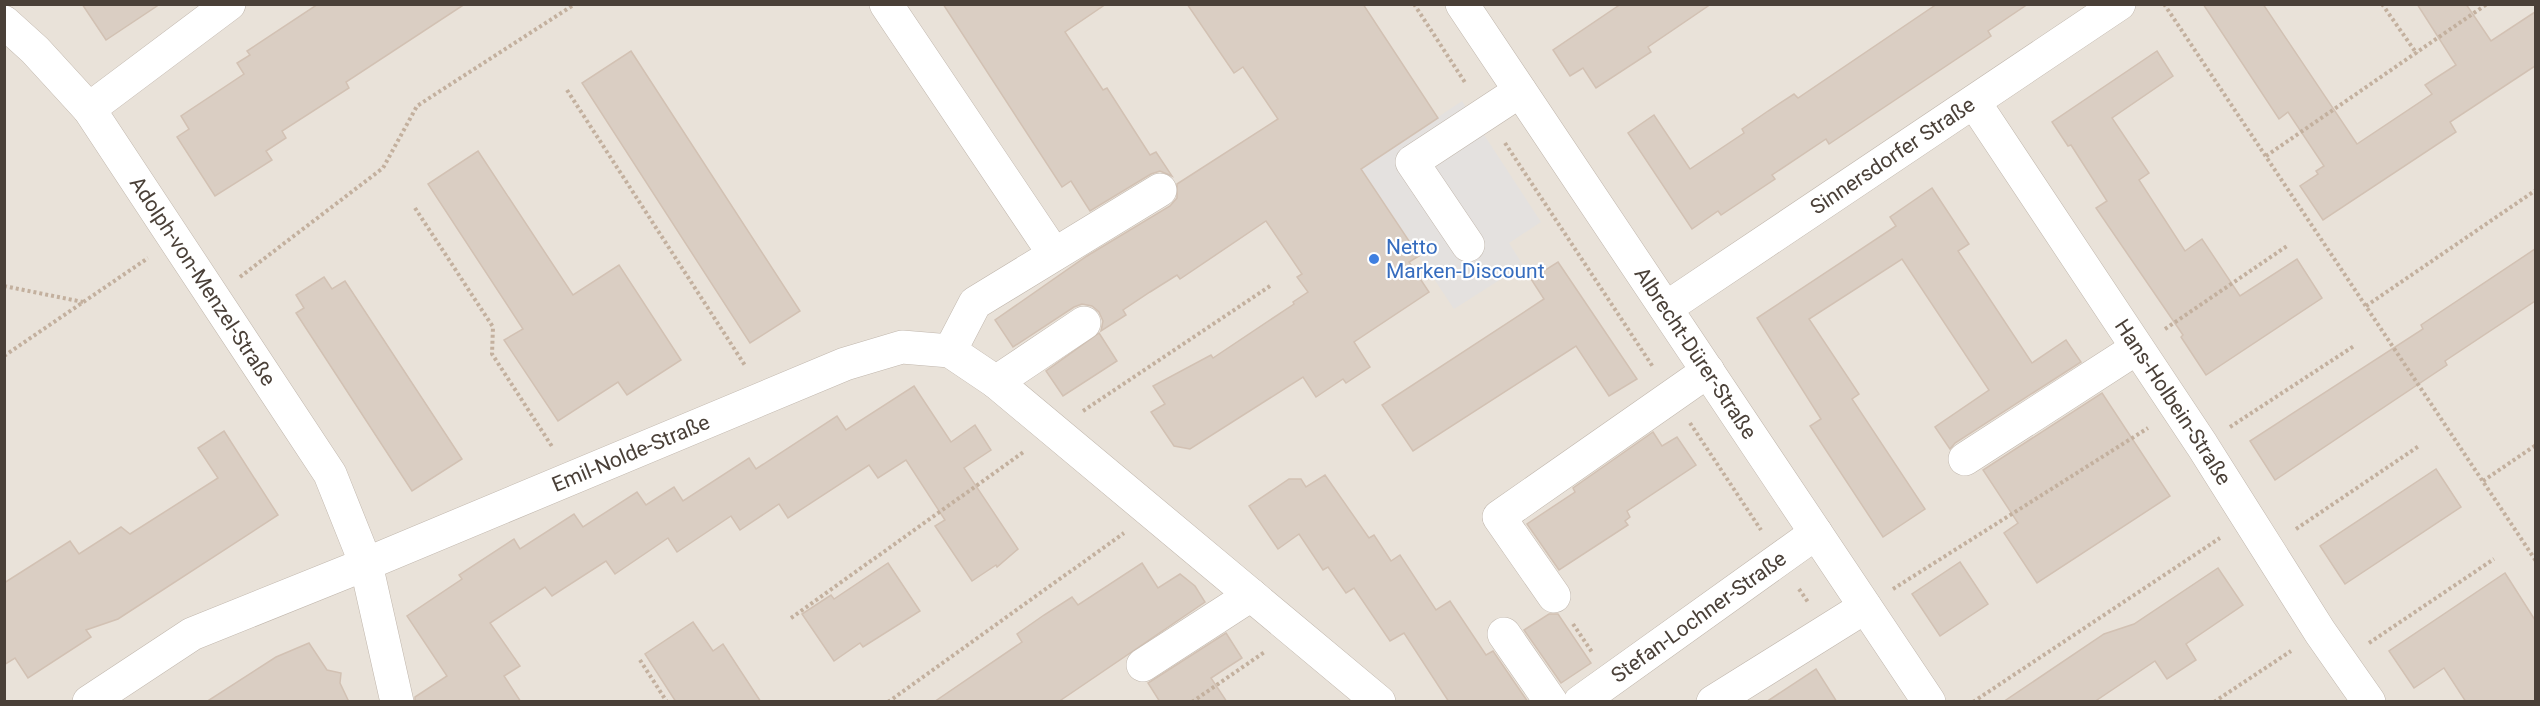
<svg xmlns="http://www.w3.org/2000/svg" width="2540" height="706" font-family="Roboto,sans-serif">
	<rect width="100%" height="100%" fill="#f5f1eb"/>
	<rect fill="#e9e2d9" x="5" y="5" width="2530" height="696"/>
	<polygon fill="#e4e1df" points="1462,101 1541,222 1509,243 1523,265 1454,309 1361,169"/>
	<g fill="#dacec3" stroke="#d2c1b3" stroke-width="1.5">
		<polygon points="82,4 160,4 106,40"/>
		<polygon points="318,4 465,4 346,82 349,88 282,131 286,138 266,151 272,160 215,196 177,137 189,129 181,116 244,74 237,63 250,55 247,51"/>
		<polygon points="943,4 1106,4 1065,32 1103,90 1107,88 1150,155 1156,152 1172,176 1160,171 1151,174 1090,211 1071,181 1062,187"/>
		<polygon points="1187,4 1363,4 1438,118 1361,169 1419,256 1409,262 1429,292 1354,342 1370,367 1346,383 1343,379 1316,397 1303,377 1190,449 1174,446 1151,412 1165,404 1153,386 1211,355 1213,358 1294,304 1293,302 1308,292 1297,277 1302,274 1266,221 1180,279 1177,275 1150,292 1123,310 1126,315 1101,331 1103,321 1099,312 1092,306 1082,304 1074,307 1013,347 995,320 1087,256 1170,206 1177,198 1177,184 1278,119 1243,67 1234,73"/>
		<polygon points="1621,4 1711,4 1648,47 1651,52 1596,88 1583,68 1570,76 1553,50"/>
		<polygon points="1937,4 2028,4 1988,31 1991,36 1829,144 1826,139 1772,175 1775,179 1721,215 1718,211 1692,229 1628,133 1654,115 1690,169 1744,133 1742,129 1768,111 1794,94 1798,98"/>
		<polygon points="2203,4 2263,4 2357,144 2432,94 2425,85 2456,65 2417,4 2466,4 2491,41 2535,12 2535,66 2450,122 2456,132 2323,220 2300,186 2318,174 2316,171 2324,166 2288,112 2279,119"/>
		<polygon points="631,51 800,311 750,343 582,83"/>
		<polygon points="2157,51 2173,76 2112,118 2149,173 2139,180 2185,251 2202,239 2240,296 2297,259 2322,298 2206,375 2181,337 2183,335 2096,208 2107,201 2071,145 2068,146 2052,122"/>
		<polygon points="478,151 573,295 619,265 681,360 627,395 618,382 558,421 504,340 523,329 428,184"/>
		<polygon points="1932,188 1969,244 1958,251 2032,363 2066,340 2081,362 1955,443 1950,449 1935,427 1989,390 1902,259 1809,319 1859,394 1852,399 1925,509 1883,537 1810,426 1821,419 1757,318 1896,226 1890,217"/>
		<polygon points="2535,249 2535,301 2445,361 2447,365 2275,480 2250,441 2423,329 2421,325"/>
		<polygon points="1558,262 1637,379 1609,396 1576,346 1413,451 1382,405 1544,299 1531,279"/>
		<polygon points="324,277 332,289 345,281 462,459 412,491 296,313 304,308 296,295"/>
		<polygon points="1099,333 1117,361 1063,396 1046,371"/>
		<polygon points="914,386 951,442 975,425 991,450 964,468 1018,549 997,567 996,565 972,581 935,526 945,520 906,460 878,478 869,465 788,518 779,504 740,530 731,516 677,552 668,538 615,574 606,561 552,596 545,587 490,623 520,666 504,676 521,702 415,702 415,697 447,676 407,616 462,579 459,575 514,539 520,549 574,514 583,527 637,492 646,505 674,487 683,501 749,458 756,469 837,416 846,430"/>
		<polygon points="2102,393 2170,496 2037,583 2004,533 2018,523 1983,470"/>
		<polygon points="224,431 278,515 118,619 86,630 91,637 28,678 15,658 4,665 4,583 70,541 79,554 121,527 130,534 218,478 198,448"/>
		<polygon points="1653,432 1662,446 1677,437 1696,465 1627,511 1630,517 1625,521 1628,525 1559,570 1527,524 1575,492 1573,488"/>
		<polygon points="2436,469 2461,507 2345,584 2320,546"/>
		<polygon points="1325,475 1369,538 1374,535 1391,561 1400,555 1436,610 1450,601 1486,655 1493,651 1528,702 1449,702 1404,633 1390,641 1354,588 1346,593 1328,567 1323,570 1299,534 1278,549 1249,506 1289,479 1301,479 1306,487"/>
		<polygon points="1960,562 1988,604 1940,636 1912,594"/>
		<polygon points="888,563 920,611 863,647 860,643 834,661 802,614 831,595 834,599"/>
		<polygon points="1142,563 1158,588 1180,574 1195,586 1205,602 1058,702 934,702 1022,642 1017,634 1044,615 1072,597 1078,605"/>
		<polygon points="2218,568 2243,605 2186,644 2196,660 2167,679 2155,661 2094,702 2003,702 2104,634 2134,624"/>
		<polygon points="2505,573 2535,620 2535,702 2466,702 2444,668 2414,688 2389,651"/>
		<polygon points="1549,614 1558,614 1591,663 1561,683 1524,630"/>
		<polygon points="693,622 713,651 723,644 761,702 676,702 645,654"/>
		<polygon points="1226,633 1242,658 1211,678 1227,702 1160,702 1148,683"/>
		<polygon points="309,643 327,670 341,673 340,683 349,702 206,702 276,657"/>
		<polygon points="1816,669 1837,702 1766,702"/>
	</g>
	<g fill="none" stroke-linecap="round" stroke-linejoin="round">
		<defs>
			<g id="minor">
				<polyline points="886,4 1054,254"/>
				<path id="s1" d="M1462,4L1929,702"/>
				<path id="s2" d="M4,22L35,50L89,109L330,474L366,564L397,702"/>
				<path id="s3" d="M1974,102L2202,445L2320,632L2369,702"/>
				<polyline points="89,109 229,4"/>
				<polyline points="1468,245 1412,162 1520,91"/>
				<path id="s4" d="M1666,308L2119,4"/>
				<polyline points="950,351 975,303 1160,190"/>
				<polyline points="996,382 1084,323"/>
				<polyline points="1965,459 2137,348"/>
				<polyline points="1554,596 1499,517 1708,371"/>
				<polyline points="1504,634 1551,702"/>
				<polyline points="1143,665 1251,595"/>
				<path id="s5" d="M89,702L192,634L366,564L845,364L902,347L950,351L996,382L1379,702"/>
				<path id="s6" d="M1580,702L1816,533"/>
				<polyline points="1713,702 1865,607"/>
			</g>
		</defs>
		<use href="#minor" stroke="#c1b7ad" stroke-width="34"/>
		<g stroke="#c3b09e" stroke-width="4" stroke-dasharray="3 3" stroke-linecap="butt">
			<polyline points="1414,4 1466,84"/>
			<polyline points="2164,4 2536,561"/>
			<polyline points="2382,4 2417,54"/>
			<polyline points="567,90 746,367"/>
			<polyline points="1505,143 1653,367"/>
			<polyline points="2266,156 2487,4"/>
			<polyline points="415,208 493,327 492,354 553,448"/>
			<polyline points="240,277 383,168 417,106 575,4"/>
			<polyline points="4,286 83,302"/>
			<polyline points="2366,306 2536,190"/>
			<polyline points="2165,329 2287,246"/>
			<polyline points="4,356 148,258"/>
			<polyline points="1083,411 1270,286"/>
			<polyline points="1690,423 1761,530"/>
			<polyline points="2230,427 2354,346"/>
			<polyline points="2483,481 2536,445"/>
			<polyline points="2296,529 2419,446"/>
			<polyline points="1799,589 1808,602"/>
			<polyline points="1893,589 2148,428"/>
			<polyline points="791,618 1025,451"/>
			<polyline points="1573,624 1592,652"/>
			<polyline points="2369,643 2494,559"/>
			<polyline points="640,660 667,702"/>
			<polyline points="888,702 1124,533"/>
			<polyline points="1192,702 1266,651"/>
			<polyline points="1973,702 2220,538"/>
			<polyline points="2214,702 2291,651"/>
		</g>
		<use href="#minor" stroke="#fff" stroke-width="33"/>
	</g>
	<circle fill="#3f7fe0" stroke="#fff" stroke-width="2" cx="1374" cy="259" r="6"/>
	<g text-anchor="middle" stroke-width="4.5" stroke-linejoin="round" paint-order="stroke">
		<g font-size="21" fill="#4a4038" stroke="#fff">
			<text dy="7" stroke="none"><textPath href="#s4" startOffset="273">Sinnersdorfer Straße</textPath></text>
			<text dy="7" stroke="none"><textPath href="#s2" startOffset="328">Adolph-von-Menzel-Straße</textPath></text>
			<text dy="7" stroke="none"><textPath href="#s1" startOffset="420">Albrecht-Dürer-Straße</textPath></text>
			<text dy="7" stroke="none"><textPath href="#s3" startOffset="360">Hans-Holbein-Straße</textPath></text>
			<text dy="7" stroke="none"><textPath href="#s5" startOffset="598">Emil-Nolde-Straße</textPath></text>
			<text dy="7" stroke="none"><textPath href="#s6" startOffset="146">Stefan-Lochner-Straße</textPath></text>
		</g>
		<g font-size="21" fill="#366cbe" stroke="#fff" text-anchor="start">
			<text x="1386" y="254">Netto<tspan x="1386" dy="24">Marken-Discount</tspan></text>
		</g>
	</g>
	<rect width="2540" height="706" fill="none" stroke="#4a4038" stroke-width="12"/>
</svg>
